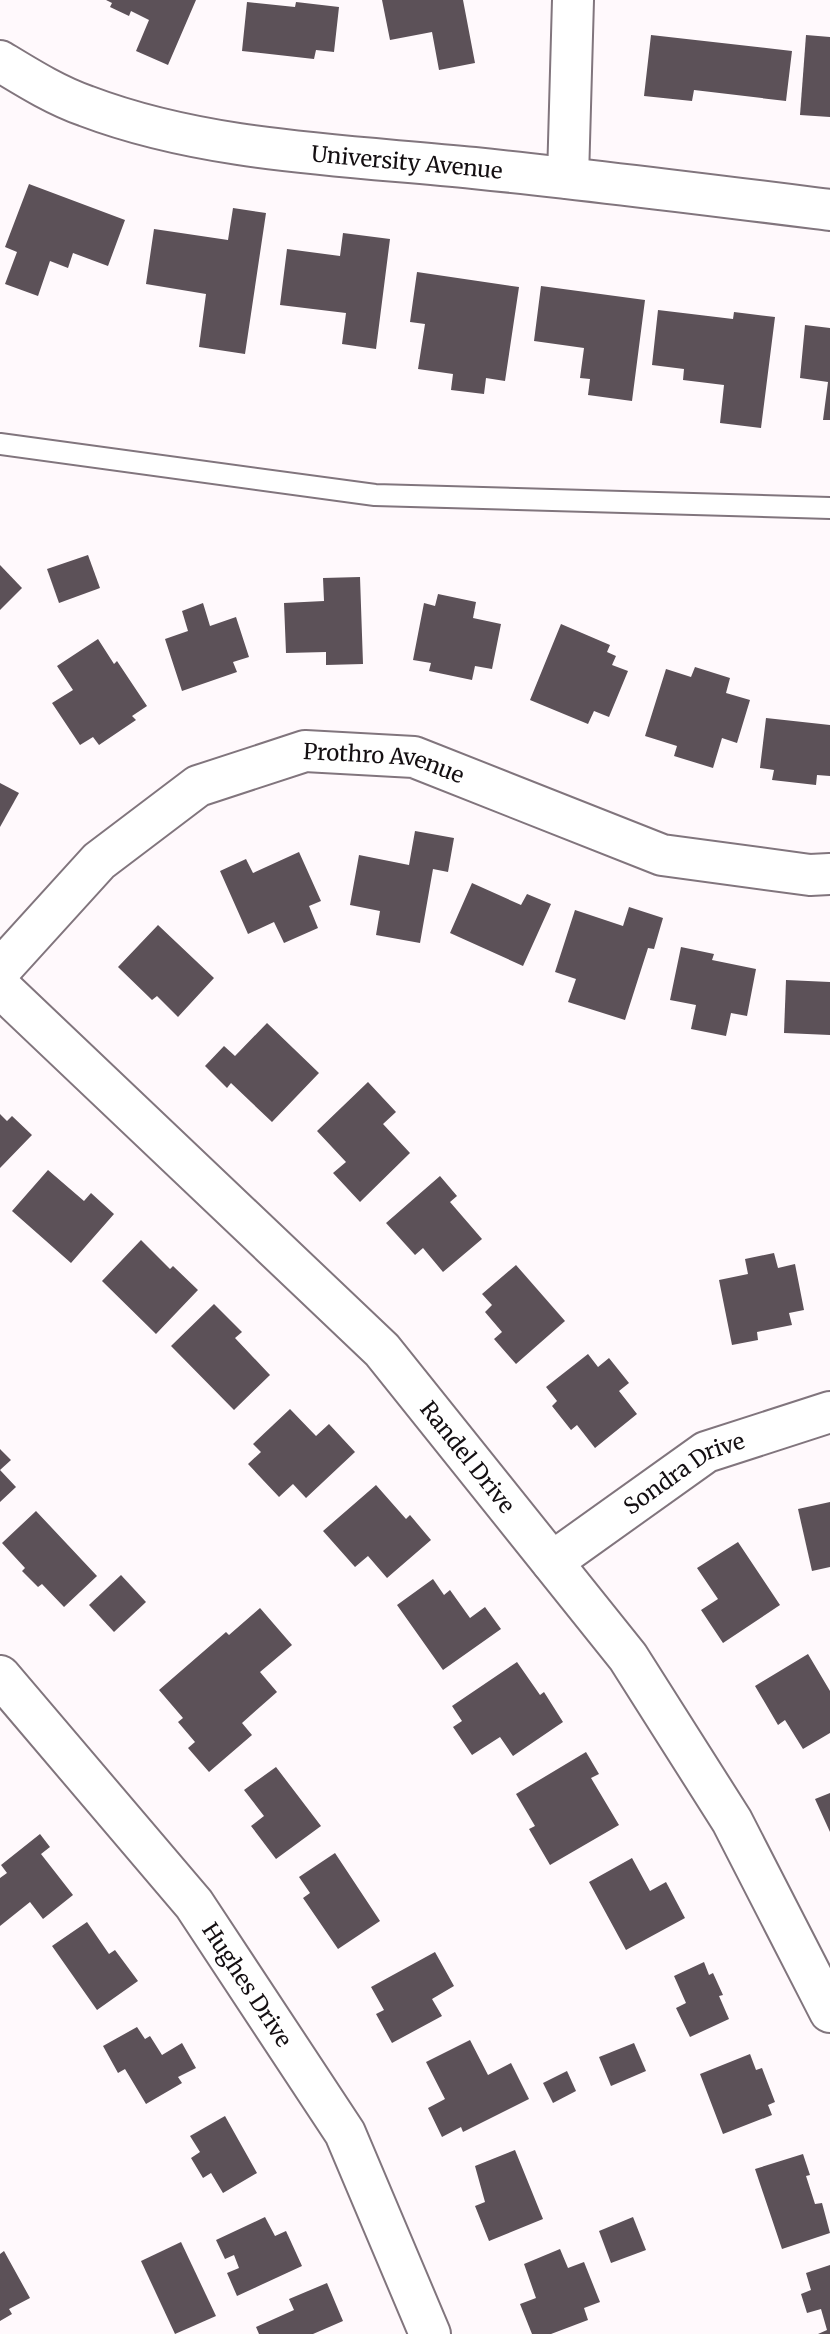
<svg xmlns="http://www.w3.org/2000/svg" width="830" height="2334" font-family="Merriweather,serif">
	<rect width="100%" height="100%" fill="#fff9fc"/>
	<g fill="#5c5158">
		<polygon points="106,0 196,0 168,65 136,51 149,20 131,11 129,16 110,7 112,3"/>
		<polygon points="382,0 463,0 475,63 439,70 432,32 390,40"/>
		<polygon points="247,2 295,7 296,2 339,7 334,52 316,50 314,59 242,51"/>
		<polygon points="651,35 792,51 786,101 694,90 692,101 644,96"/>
		<polygon points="806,35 830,37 830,117 800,115"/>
		<polygon points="29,184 125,220 108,266 73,253 68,268 50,261 38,296 5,284 17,252 5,247"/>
		<polygon points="233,208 266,213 245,354 199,347 206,294 146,284 154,229 228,240"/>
		<polygon points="343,233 390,239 376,349 342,344 346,313 280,305 287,249 340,256"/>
		<polygon points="417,272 519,287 505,381 486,378 484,394 451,390 453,374 418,369 425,324 410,322"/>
		<polygon points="541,286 645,300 632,401 588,395 590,379 580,378 584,348 534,341"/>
		<polygon points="658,310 733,319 734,312 775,317 761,428 720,423 724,385 683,380 684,369 652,365"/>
		<polygon points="805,325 830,328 830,420 823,420 828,382 800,378"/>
		<polygon points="88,555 100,588 59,603 47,569"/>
		<polygon points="0,565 22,588 0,610"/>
		<polygon points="360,577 363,664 326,665 326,652 286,653 284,603 324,601 323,578"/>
		<polygon points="438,594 476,602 473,618 501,624 492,669 475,666 472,680 429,671 431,663 413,660 424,603 435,606"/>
		<polygon points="203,603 210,626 236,617 249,657 233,662 237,672 182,691 165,639 188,631 182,611"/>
		<polygon points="561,624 610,645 607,652 616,656 612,665 628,671 609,717 594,711 588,724 530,700"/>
		<polygon points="98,639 114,664 117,661 147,706 132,716 136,720 99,745 93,737 80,745 52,703 73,690 57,666"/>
		<polygon points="695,667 730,678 726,693 750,700 737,743 722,738 713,768 674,756 677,746 645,736 666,669 691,677"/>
		<polygon points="766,718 830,725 830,776 817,775 816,785 772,780 774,770 760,768"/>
		<polygon points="0,783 19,793 0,827"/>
		<polygon points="415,831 454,838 448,872 433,869 420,943 376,935 380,911 350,905 359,855 409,865"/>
		<polygon points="299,852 321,901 309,906 318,928 284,943 274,922 248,934 220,871 246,859 253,873"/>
		<polygon points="472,883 521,905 527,894 551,904 523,966 450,933"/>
		<polygon points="629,907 663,918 654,949 648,948 625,1020 568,1002 576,979 555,972 575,910 623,926"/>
		<polygon points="158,925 214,978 178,1017 157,996 152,1000 118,967"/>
		<polygon points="681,947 714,954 712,960 756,969 747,1016 731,1013 726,1036 691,1029 696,1005 670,1000"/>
		<polygon points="786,980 830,982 830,1035 784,1033"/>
		<polygon points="267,1023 319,1073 272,1122 231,1083 227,1088 205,1066 224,1046 235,1056"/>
		<polygon points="368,1082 396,1112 383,1124 410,1153 360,1202 333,1173 346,1162 317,1131"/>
		<polygon points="0,1114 7,1121 12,1116 32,1135 0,1168"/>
		<polygon points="48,1170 84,1201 91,1193 114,1214 71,1263 12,1211"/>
		<polygon points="440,1176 457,1196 450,1202 482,1239 443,1272 423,1248 415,1255 386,1223"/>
		<polygon points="141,1240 170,1269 173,1266 198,1290 156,1334 102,1281"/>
		<polygon points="774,1253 778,1268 795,1264 804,1310 789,1313 792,1325 757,1332 758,1340 732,1345 719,1280 748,1274 745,1259"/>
		<polygon points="516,1265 565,1321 516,1364 494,1339 502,1332 485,1312 492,1305 482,1294"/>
		<polygon points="214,1304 242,1332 235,1338 270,1375 234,1410 171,1346"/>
		<polygon points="588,1354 598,1367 609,1358 629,1383 619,1391 637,1414 595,1448 577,1425 571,1430 552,1406 557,1401 546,1387"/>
		<polygon points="290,1409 316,1436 329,1424 355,1452 306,1498 293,1484 279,1497 248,1464 261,1452 253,1444"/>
		<polygon points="0,1449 11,1460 0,1470 16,1487 0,1502"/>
		<polygon points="376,1485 406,1519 410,1515 431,1540 387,1578 368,1556 355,1567 323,1531"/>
		<polygon points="830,1502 830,1567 812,1571 798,1509"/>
		<polygon points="36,1511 97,1576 64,1607 42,1584 38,1587 22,1571 25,1568 2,1543"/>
		<polygon points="738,1542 780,1605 723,1643 701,1610 718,1599 697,1568"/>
		<polygon points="121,1575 146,1602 114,1632 89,1605"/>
		<polygon points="433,1579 444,1595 450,1590 470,1618 485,1607 501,1629 443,1670 397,1605"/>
		<polygon points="260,1608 292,1645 260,1672 277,1692 242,1723 252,1735 209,1772 188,1748 195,1742 178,1722 183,1718 159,1690 226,1632 229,1635"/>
		<polygon points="808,1654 830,1691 830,1733 803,1749 785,1720 778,1725 755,1686"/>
		<polygon points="517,1662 540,1695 544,1692 563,1722 513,1756 500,1737 472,1755 453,1727 462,1721 452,1706"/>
		<polygon points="586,1752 599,1774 591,1778 619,1825 550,1865 529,1829 535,1826 516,1794"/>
		<polygon points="276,1767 321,1826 276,1859 251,1826 264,1816 244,1790"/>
		<polygon points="830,1793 830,1832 815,1799"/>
		<polygon points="40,1834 50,1847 41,1854 73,1895 43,1919 30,1902 0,1926 0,1878 7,1873 1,1865"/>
		<polygon points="335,1853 380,1921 338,1949 303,1898 310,1893 299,1877"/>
		<polygon points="632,1858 650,1891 666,1882 685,1918 626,1950 589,1882"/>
		<polygon points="87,1922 109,1954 115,1950 138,1981 97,2010 52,1946"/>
		<polygon points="435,1952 454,1986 432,1999 442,2016 392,2043 376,2014 384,2010 371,1987"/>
		<polygon points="704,1962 709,1975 713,1973 723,1995 719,1996 729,2019 690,2037 676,2008 686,2003 674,1976"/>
		<polygon points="137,2027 145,2039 150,2036 162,2055 182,2043 196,2068 178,2077 182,2083 146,2104 125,2069 118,2073 103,2046"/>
		<polygon points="470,2040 488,2075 511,2063 529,2099 463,2132 461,2127 442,2137 428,2108 445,2099 426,2062"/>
		<polygon points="634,2043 646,2071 611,2086 599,2057"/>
		<polygon points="750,2054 756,2070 762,2068 775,2102 768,2105 772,2115 723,2134 700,2074"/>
		<polygon points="567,2071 576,2091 553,2103 543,2083"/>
		<polygon points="225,2116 257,2173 223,2193 211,2173 203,2178 191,2158 200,2152 190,2136"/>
		<polygon points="515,2150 543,2219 489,2241 475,2206 485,2202 475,2166"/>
		<polygon points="803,2154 810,2175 806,2176 815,2204 822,2203 830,2233 782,2249 755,2169"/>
		<polygon points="265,2217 275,2236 286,2231 302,2266 237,2296 227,2273 239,2268 234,2255 225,2259 216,2240"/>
		<polygon points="633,2217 646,2250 611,2263 599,2231"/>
		<polygon points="181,2242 216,2316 175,2334 141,2261"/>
		<polygon points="560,2249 568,2268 584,2262 600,2302 584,2308 588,2320 551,2334 532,2334 520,2304 536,2298 524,2264"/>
		<polygon points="4,2251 30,2298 9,2309 12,2314 0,2321 0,2254"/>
		<polygon points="830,2265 830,2334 818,2334 827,2330 821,2309 807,2313 801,2294 811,2290 806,2273"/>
		<polygon points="327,2283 343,2321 313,2334 259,2334 256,2327 294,2310 289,2299"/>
	</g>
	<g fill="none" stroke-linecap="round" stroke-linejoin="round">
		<defs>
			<polyline id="lane" points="0,444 375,495 830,508"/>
			<g id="street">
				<path id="s1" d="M0,61C28,78 55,95 86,106C207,152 346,155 474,168C593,180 711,195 830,210"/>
				<polyline points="568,178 573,0"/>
				<path id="s2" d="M0,970L99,861L198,786L305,751L414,757L662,855L810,875L830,874"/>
				<path id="s3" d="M0,987L382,1350L628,1657L732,1821L830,2012"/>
				<path id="s4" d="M552,1562L706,1452L830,1412"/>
				<path id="s5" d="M0,1676L194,1904L345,2133L430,2334"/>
			</g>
		</defs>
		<use href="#lane" stroke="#81757d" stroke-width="24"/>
		<use href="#street" stroke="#81757d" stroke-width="44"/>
		<use href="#lane" stroke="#fff" stroke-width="20"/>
		<use href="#street" stroke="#fff" stroke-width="40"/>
	</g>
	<g text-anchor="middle" stroke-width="8" stroke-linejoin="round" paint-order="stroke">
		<g font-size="22" fill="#140f12" stroke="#fff9fc">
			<text dy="8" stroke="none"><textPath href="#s1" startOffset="424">University Avenue</textPath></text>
			<text dy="8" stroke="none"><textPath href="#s2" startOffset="464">Prothro Avenue</textPath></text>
			<text dy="8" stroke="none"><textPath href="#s3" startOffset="664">Randel Drive</textPath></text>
			<text dy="8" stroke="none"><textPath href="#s4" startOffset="160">Sondra Drive</textPath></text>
			<text dy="8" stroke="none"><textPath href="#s5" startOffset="396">Hughes Drive</textPath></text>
		</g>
	</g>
</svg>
